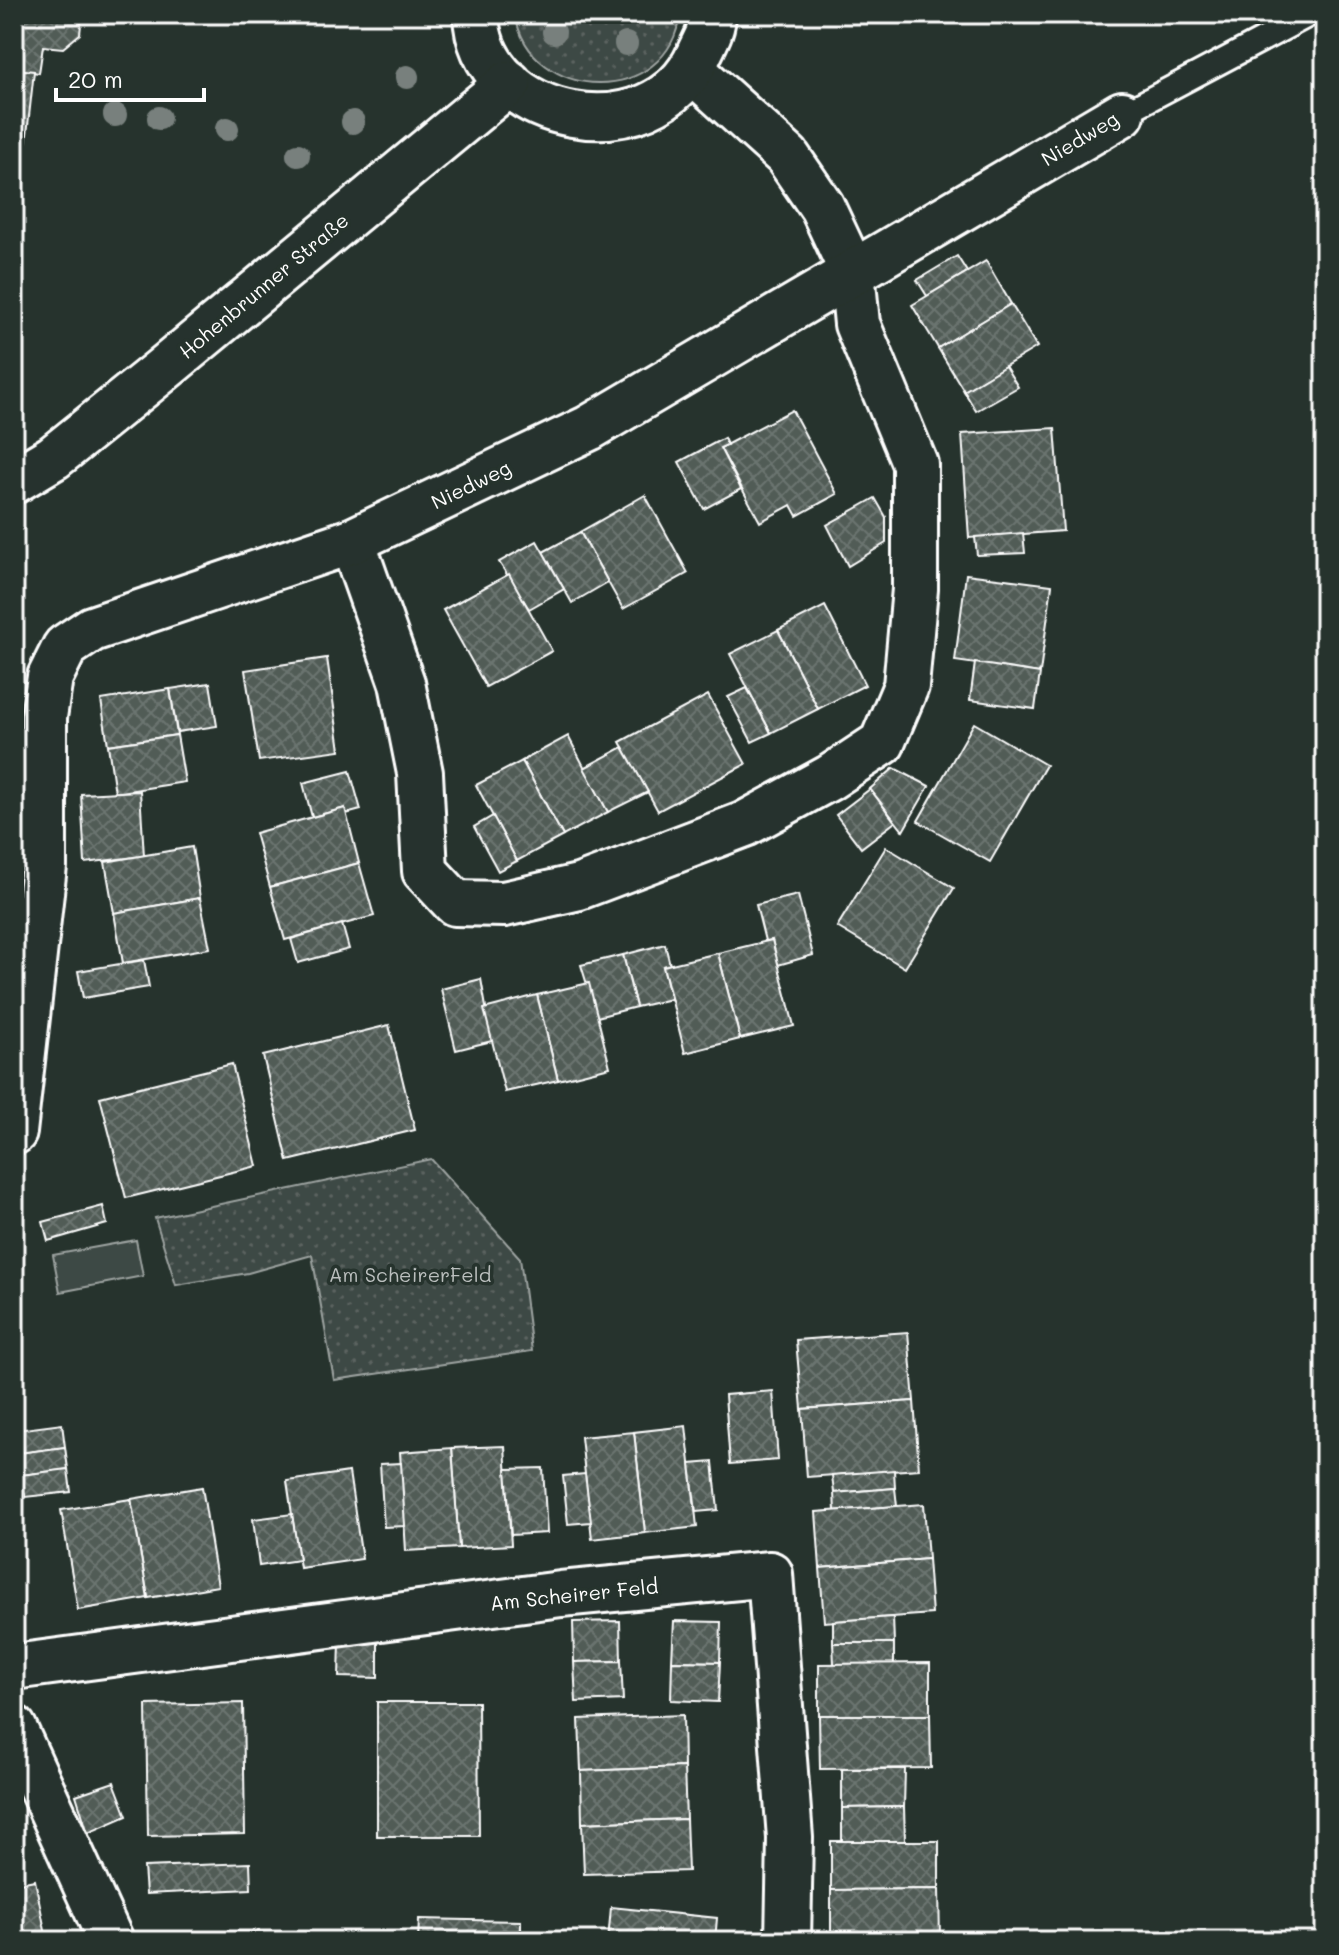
<svg xmlns="http://www.w3.org/2000/svg" width="1339" height="1955" font-family="Mali,sans-serif">
	<defs>
		<pattern id="green-dots" width="8" height="8" patternUnits="userSpaceOnUse" patternTransform="scale(2)"><rect width="8" height="8" fill="#3e4944"/><path d="M2 2h.1M6 6h.1" fill="none" stroke="#5b6460" stroke-width="1.8" stroke-linecap="round"/></pattern>
		<pattern id="building-cross-hatch" width="8" height="8" patternUnits="userSpaceOnUse" patternTransform="scale(2)"><rect width="8" height="8" fill="#515c57"/><path d="M0 0l8 8M0 8l8-8" fill="none" stroke="#6b7470"/></pattern>
	</defs>
	<rect width="100%" height="100%" fill="#26332d"/>
	<filter id="ink" filterUnits="userSpaceOnUse"><feTurbulence type="fractalNoise" baseFrequency=".0125" numOctaves="2"/><feDisplacementMap in="SourceGraphic" scale="16" xChannelSelector="R" yChannelSelector="G"/><feConvolveMatrix kernelMatrix="1 2 1 2 8 2 1 2 1" color-interpolation-filters="sRGB"/></filter>
	<g filter="url(#ink)">
		<g fill="url(#green-dots)" stroke="#9ea4a2" stroke-width="2">
			<path d="M515,14H680C669,107 530,105 515,14Z"/>
			<polygon points="431,1159 520,1258 532,1351 334,1380 312,1255 248,1273 176,1285 155,1218"/>
		</g>
		<polygon fill="#3e4944" stroke="#9ea4a2" stroke-width="2" points="136,1240 143,1276 60,1292 53,1255"/>
		<g fill="url(#building-cross-hatch)" stroke="#fff" stroke-width="2">
			<polygon points="14,14 82,14 80,34 63,48 43,46 39,73 14,69"/>
			<polygon points="14,69 34,71 23,171 14,170"/>
			<polygon points="957,256 967,272 927,296 917,280"/>
			<polygon points="986,261 1011,304 938,348 912,305"/>
			<polygon points="1011,304 1037,347 964,391 938,348"/>
			<polygon points="1005,366 1018,387 976,411 964,391"/>
			<polygon points="792,410 837,494 797,516 791,505 760,522 720,448"/>
			<polygon points="1055,428 1063,531 969,538 962,434"/>
			<polygon points="724,438 727,445 720,448 741,489 704,509 679,462"/>
			<polygon points="645,495 688,573 623,609 580,532"/>
			<polygon points="875,498 886,517 886,543 848,566 827,525"/>
			<polygon points="580,532 608,582 572,603 543,552"/>
			<polygon points="1023,533 1025,553 977,555 975,537"/>
			<polygon points="537,541 564,589 529,609 499,562"/>
			<polygon points="509,574 552,651 486,687 443,610"/>
			<polygon points="966,574 1052,585 1040,673 955,661"/>
			<polygon points="825,606 865,685 818,709 778,630"/>
			<polygon points="778,630 818,709 771,733 730,654"/>
			<polygon points="327,658 340,750 259,761 245,670"/>
			<polygon points="975,663 1040,673 1035,709 970,700"/>
			<polygon points="210,683 217,726 177,732 170,689"/>
			<polygon points="747,688 771,733 752,742 728,697"/>
			<polygon points="170,689 177,735 108,745 101,700"/>
			<polygon points="708,695 746,764 658,811 620,742"/>
			<polygon points="974,723 1046,765 990,862 918,821"/>
			<polygon points="177,735 185,782 115,793 108,745"/>
			<polygon points="568,736 608,812 563,836 522,761"/>
			<polygon points="623,747 648,792 608,812 584,768"/>
			<polygon points="522,761 563,836 517,861 476,785"/>
			<polygon points="894,768 929,786 903,831 870,789"/>
			<polygon points="350,771 361,810 346,814 345,808 312,817 303,783"/>
			<polygon points="870,789 895,822 861,848 836,815"/>
			<polygon points="140,791 144,856 85,863 81,794"/>
			<polygon points="345,808 359,863 270,887 255,833"/>
			<polygon points="493,816 517,861 498,871 474,827"/>
			<polygon points="192,847 200,898 114,913 105,862"/>
			<polygon points="886,847 954,888 905,968 837,927"/>
			<polygon points="359,863 374,916 285,940 270,887"/>
			<polygon points="798,895 813,955 778,965 772,940 765,941 756,905"/>
			<polygon points="200,898 210,948 123,963 114,913"/>
			<polygon points="342,924 349,949 298,963 291,939"/>
			<polygon points="772,940 794,1026 740,1039 718,953"/>
			<polygon points="665,944 670,965 663,966 671,999 636,1007 623,955"/>
			<polygon points="718,953 740,1039 685,1053 663,966"/>
			<polygon points="623,955 636,1007 597,1017 581,965"/>
			<polygon points="144,960 149,987 83,998 78,971"/>
			<polygon points="481,979 492,1041 456,1050 441,989"/>
			<polygon points="589,983 610,1067 558,1080 537,995"/>
			<polygon points="537,995 558,1080 505,1092 484,1009"/>
			<polygon points="389,1025 415,1130 288,1161 263,1056"/>
			<polygon points="232,1064 257,1166 126,1198 100,1097"/>
			<polygon points="103,1206 107,1224 48,1241 43,1222"/>
			<polygon points="908,1332 914,1401 802,1409 796,1340"/>
			<polygon points="773,1391 778,1460 730,1464 725,1395"/>
			<polygon points="914,1401 919,1469 807,1477 802,1409"/>
			<polygon points="62,1424 65,1447 19,1453 16,1430"/>
			<polygon points="686,1426 697,1527 645,1533 634,1432"/>
			<polygon points="634,1432 645,1533 592,1539 581,1437"/>
			<polygon points="505,1446 511,1545 459,1548 452,1448"/>
			<polygon points="65,1447 68,1469 21,1475 19,1453"/>
			<polygon points="452,1448 459,1548 406,1551 400,1452"/>
			<polygon points="713,1462 718,1510 696,1512 690,1464"/>
			<polygon points="401,1463 405,1526 384,1527 380,1464"/>
			<polygon points="543,1468 547,1533 511,1535 506,1469"/>
			<polygon points="68,1469 71,1492 25,1497 21,1475"/>
			<polygon points="894,1470 895,1488 834,1493 832,1475"/>
			<polygon points="349,1472 362,1559 300,1568 287,1481"/>
			<polygon points="585,1474 591,1522 568,1524 563,1476"/>
			<polygon points="202,1487 218,1586 148,1598 131,1499"/>
			<polygon points="895,1488 897,1506 835,1511 834,1493"/>
			<polygon points="131,1499 148,1598 78,1610 61,1510"/>
			<polygon points="924,1504 928,1559 820,1568 816,1512"/>
			<polygon points="292,1514 299,1560 259,1566 253,1519"/>
			<polygon points="928,1559 932,1614 824,1622 820,1568"/>
			<polygon points="893,1617 894,1643 833,1643 833,1621"/>
			<polygon points="620,1621 621,1661 574,1662 573,1622"/>
			<polygon points="674,1621 721,1622 720,1662 672,1661"/>
			<polygon points="340,1641 378,1642 378,1678 339,1677"/>
			<polygon points="833,1643 894,1643 894,1664 834,1664"/>
			<polygon points="621,1661 623,1700 576,1702 574,1662"/>
			<polygon points="672,1661 720,1662 718,1702 671,1700"/>
			<polygon points="930,1663 930,1715 819,1715 819,1664"/>
			<polygon points="377,1702 478,1702 479,1836 377,1836"/>
			<polygon points="243,1703 245,1834 148,1836 146,1705"/>
			<polygon points="683,1715 684,1767 581,1771 579,1719"/>
			<polygon points="819,1715 930,1715 931,1768 820,1769"/>
			<polygon points="684,1767 686,1819 582,1823 581,1771"/>
			<polygon points="842,1769 905,1769 904,1807 842,1808"/>
			<polygon points="114,1782 127,1816 88,1833 76,1795"/>
			<polygon points="904,1807 905,1841 842,1841 842,1808"/>
			<polygon points="686,1819 688,1871 584,1874 582,1823"/>
			<polygon points="831,1841 939,1841 939,1889 831,1890"/>
			<polygon points="250,1863 251,1889 146,1894 144,1867"/>
			<polygon points="35,1880 47,1941 14,1941 14,1884"/>
			<polygon points="939,1889 940,1939 831,1940 831,1890"/>
			<polygon points="611,1907 717,1918 715,1941 608,1941"/>
			<polygon points="419,1919 521,1921 521,1941 418,1941"/>
			<polygon points="219,1932 389,1935 389,1941 219,1941"/>
			<polygon points="905,1938 905,1941 842,1941 842,1939"/>
		</g>
		<g fill="none" stroke-linecap="round" stroke-linejoin="round">
			<defs>
				<polyline id="lane" points="1122,114 1311,14"/>
				<g id="street">
					<polyline points="352,541 402,683 420,773 425,871 455,903 504,904 579,887 745,824 829,778 882,743 906,686 915,589 915,464 857,324 852,271 822,207 787,156 692,70"/>
					<polyline points="14,1132 44,866 44,717 50,677 65,647 92,629 352,541 589,428 1122,114"/>
					<polyline points="14,1667 561,1594 770,1574 790,1838 788,1941"/>
					<polyline points="14,1728 111,1941"/>
				</g>
				<g id="secondary">
					<path d="M476,14C479,124 654,157 699,54C705,41 713,29 713,14"/>
					<polyline points="14,481 54,457 161,371 509,83"/>
				</g>
			</defs>
			<use href="#lane" stroke="#fff" stroke-width="28"/>
			<use href="#street" stroke="#fff" stroke-width="50"/>
			<use href="#secondary" stroke="#fff" stroke-width="50"/>
			<use href="#lane" stroke="#26332d" stroke-width="22"/>
			<use href="#street" stroke="#26332d" stroke-width="44"/>
			<use href="#secondary" stroke="#26332d" stroke-width="44"/>
		</g>
		<g fill="#78807d">
			<circle cx="554" cy="32" r="12"/>
			<circle cx="626" cy="44" r="12"/>
			<circle cx="407" cy="77" r="12"/>
			<circle cx="115" cy="115" r="12"/>
			<circle cx="159" cy="118" r="12"/>
			<circle cx="353" cy="122" r="12"/>
			<circle cx="227" cy="129" r="12"/>
			<circle cx="298" cy="155" r="12"/>
		</g>
	</g>
	<g text-anchor="middle" stroke-width="7" stroke-linejoin="round" paint-order="stroke">
		<g font-size="20" fill="#fff" stroke="#26332d">
			<text transform="translate(1080 139) rotate(-31)" y="7">Niedweg</text>
			<text transform="translate(264 286) rotate(-40)" y="7">Hohenbrunner Straße</text>
			<text transform="translate(471 485) rotate(-26)" y="7">Niedweg</text>
			<text transform="translate(574 1595) rotate(-6)" y="7">Am Scheirer Feld</text>
		</g>
		<g font-size="20" fill="#bbbfbe" stroke="#26332d">
			<text x="410" y="1282">Am ScheirerFeld</text>
		</g>
	</g>
	<rect width="1339" height="1955" fill="none" stroke="#26332d" stroke-width="48"/>
	<rect x="24" y="24" width="1291" height="1907" fill="none" stroke="#fff" stroke-width="3" filter="url(#ink)"/>
	<path d="M56 88v12h148v-12" fill="none" stroke="#ffffff" stroke-width="4"/>
	<text x="68" y="88" font-size="24" fill="#ffffff" stroke="#26332d" stroke-width="6" paint-order="stroke">20 m</text>
</svg>
